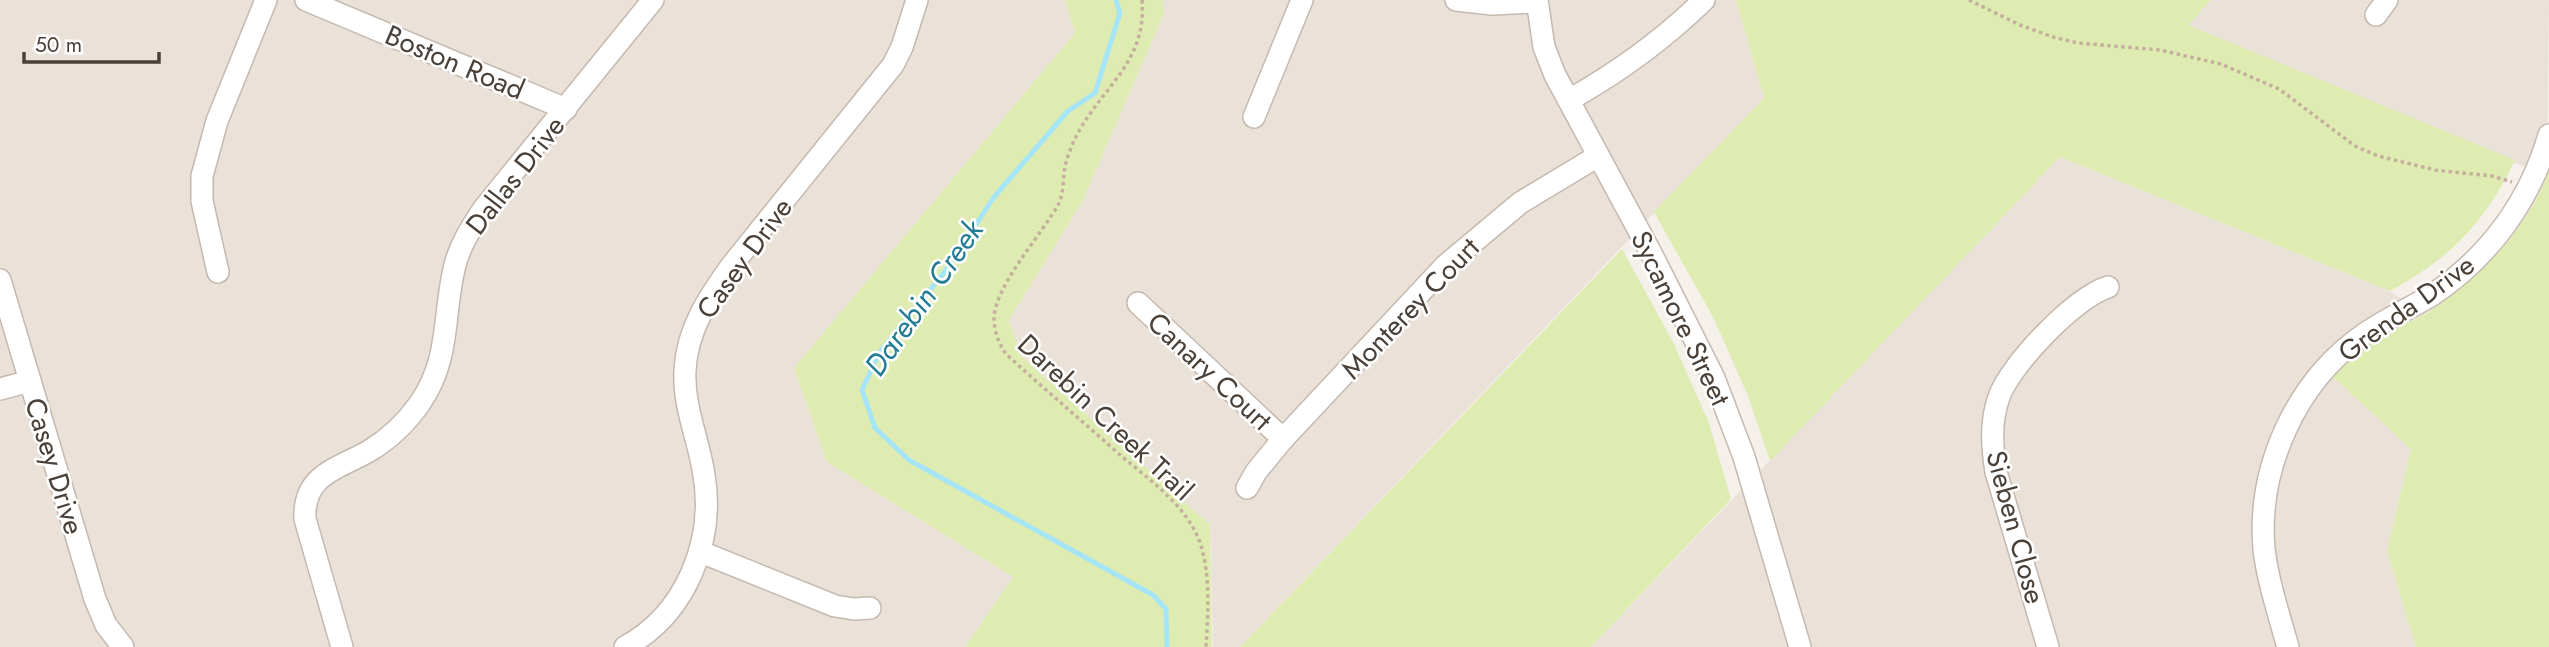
<svg xmlns="http://www.w3.org/2000/svg" width="2549" height="647" font-family="Jost,sans-serif">
	<rect width="100%" height="100%" fill="#f6f0eb"/>
	<g fill="#eae1d9">
		<polygon points="0,0 1065,0 1075,33 794,368 827,462 1013,577 965,647 0,647"/>
		<polygon points="1162,0 1736,0 1764,98 1240,647 1213,647 1210,525 1021,356 1009,320 1082,202 1164,14"/>
		<polygon points="2211,0 2549,0 2547,176 2187,25"/>
		<polygon points="2060,157 2390,291 2424,314 2372,342 2333,377 2411,449 2387,551 2416,647 1591,647"/>
	</g>
	<g fill="#deecb2">
		<polygon points="1065,0 1162,0 1164,14 1082,202 1009,320 1021,356 1210,525 1212,647 965,647 1013,577 827,462 794,368 1075,33"/>
		<path d="M1736,0H2211L2188,25L2515,160C2486,222 2449,259 2390,291L2060,157L1770,461L1748,396L1714,319L1654,212L1764,98Z"/>
		<path d="M2549,171V647H2416L2387,551L2411,449L2333,377C2346,365 2358,351 2373,342C2389,331 2408,324 2425,314C2478,281 2527,230 2549,171Z"/>
		<polygon points="1622,249 1673,342 1709,423 1731,499 1591,647 1240,647"/>
	</g>
	<g fill="none" stroke-linecap="round" stroke-linejoin="round">
		<polyline stroke="#a5e5f5" stroke-width="5" points="1116,0 1120,13 1095,93 1068,111 994,197 946,270 879,353 862,390 875,428 909,460 1153,595 1166,609 1167,647"/>
		<defs>
			<g id="minor">
				<polyline points="306,0 566,109"/>
				<polyline points="1456,0 1492,4 1537,2"/>
				<polyline points="1537,0 1544,47 1555,75 1652,255 1714,378 1744,457 1800,647"/>
				<polyline points="2376,15 2387,0"/>
				<path d="M1569,100C1619,72 1663,40 1704,0"/>
				<polyline points="1254,117 1302,0"/>
				<polyline points="218,272 202,201 202,176 217,121 266,0"/>
				<polyline points="0,280 95,599 106,625 123,647"/>
				<polyline points="1138,303 1283,439"/>
				<polyline points="0,389 30,381"/>
				<polyline points="1247,488 1256,472 1283,439 1446,265 1520,203 1598,156"/>
				<polyline points="701,552 835,606 854,609 870,608"/>
				<path d="M342,647L305,519C303,474 338,469 369,451C389,439 407,422 420,403C450,360 443,317 454,269C459,246 472,226 485,207L653,0"/>
				<path d="M625,647C686,614 715,541 704,475C699,440 683,407 685,370C687,329 709,297 732,265L893,65L902,47L917,0"/>
				<path d="M2048,647L1996,472C1992,447 1990,422 1999,397C2010,365 2075,297 2108,287"/>
				<path d="M2288,647C2279,615 2268,582 2264,549C2257,468 2296,382 2363,335C2384,320 2409,309 2432,295C2489,257 2530,201 2549,135"/>
			</g>
		</defs>
		<use href="#minor" stroke="#c5b9af" stroke-width="24"/>
		<g stroke="#c5af9d" stroke-width="3.5" stroke-dasharray="3.5 3.5" stroke-linecap="butt">
			<path d="M1142,0C1147,60 1105,85 1079,131C1073,142 1068,154 1065,166C1063,178 1064,191 1059,203C1044,232 994,286 994,319C994,331 999,344 1006,354C1043,388 1081,420 1119,454C1147,478 1185,504 1199,540C1211,572 1208,613 1206,647"/>
			<polyline points="1969,0 2020,25 2053,37 2078,43 2160,50 2221,64 2279,89 2355,146 2378,156 2435,170 2492,176 2512,182"/>
		</g>
		<use href="#minor" stroke="#fff" stroke-width="21"/>
	</g>
	<g text-anchor="middle" stroke-width="5" stroke-linejoin="round" paint-order="stroke">
		<g font-size="28" fill="#4b4038" stroke="#fff">
			<text transform="translate(455 62) rotate(23)" y="10">Boston Road</text>
			<text transform="translate(515 175) rotate(-52)" y="10">Dallas Drive</text>
			<text transform="translate(744 258) rotate(-54)" y="10">Casey Drive</text>
			<text transform="translate(1410 308) rotate(-46)" y="10">Monterey Court</text>
			<text transform="translate(2406 308) rotate(-36)" y="10">Grenda Drive</text>
			<text transform="translate(1681 318) rotate(64)" y="10">Sycamore Street</text>
			<text transform="translate(1210 371) rotate(43)" y="10">Canary Court</text>
			<text transform="translate(1106 417) rotate(43)" y="10">Darebin Creek Trail</text>
			<text transform="translate(55 466) rotate(73)" y="10">Casey Drive</text>
			<text transform="translate(2016 527) rotate(75)" y="10">Sieben Close</text>
		</g>
		<g font-size="30" font-style="italic" fill="#237c94" stroke="#fff">
			<text transform="translate(924 298) rotate(-55)" y="10">Darebin Creek</text>
		</g>
	</g>
	<path d="M24 52v10h135v-10" fill="none" stroke="#4b4038" stroke-width="3.5"/>
	<text x="35" y="52" font-size="21" fill="#4b4038" stroke="#ffffff" stroke-width="5" paint-order="stroke">50 m</text>
</svg>
